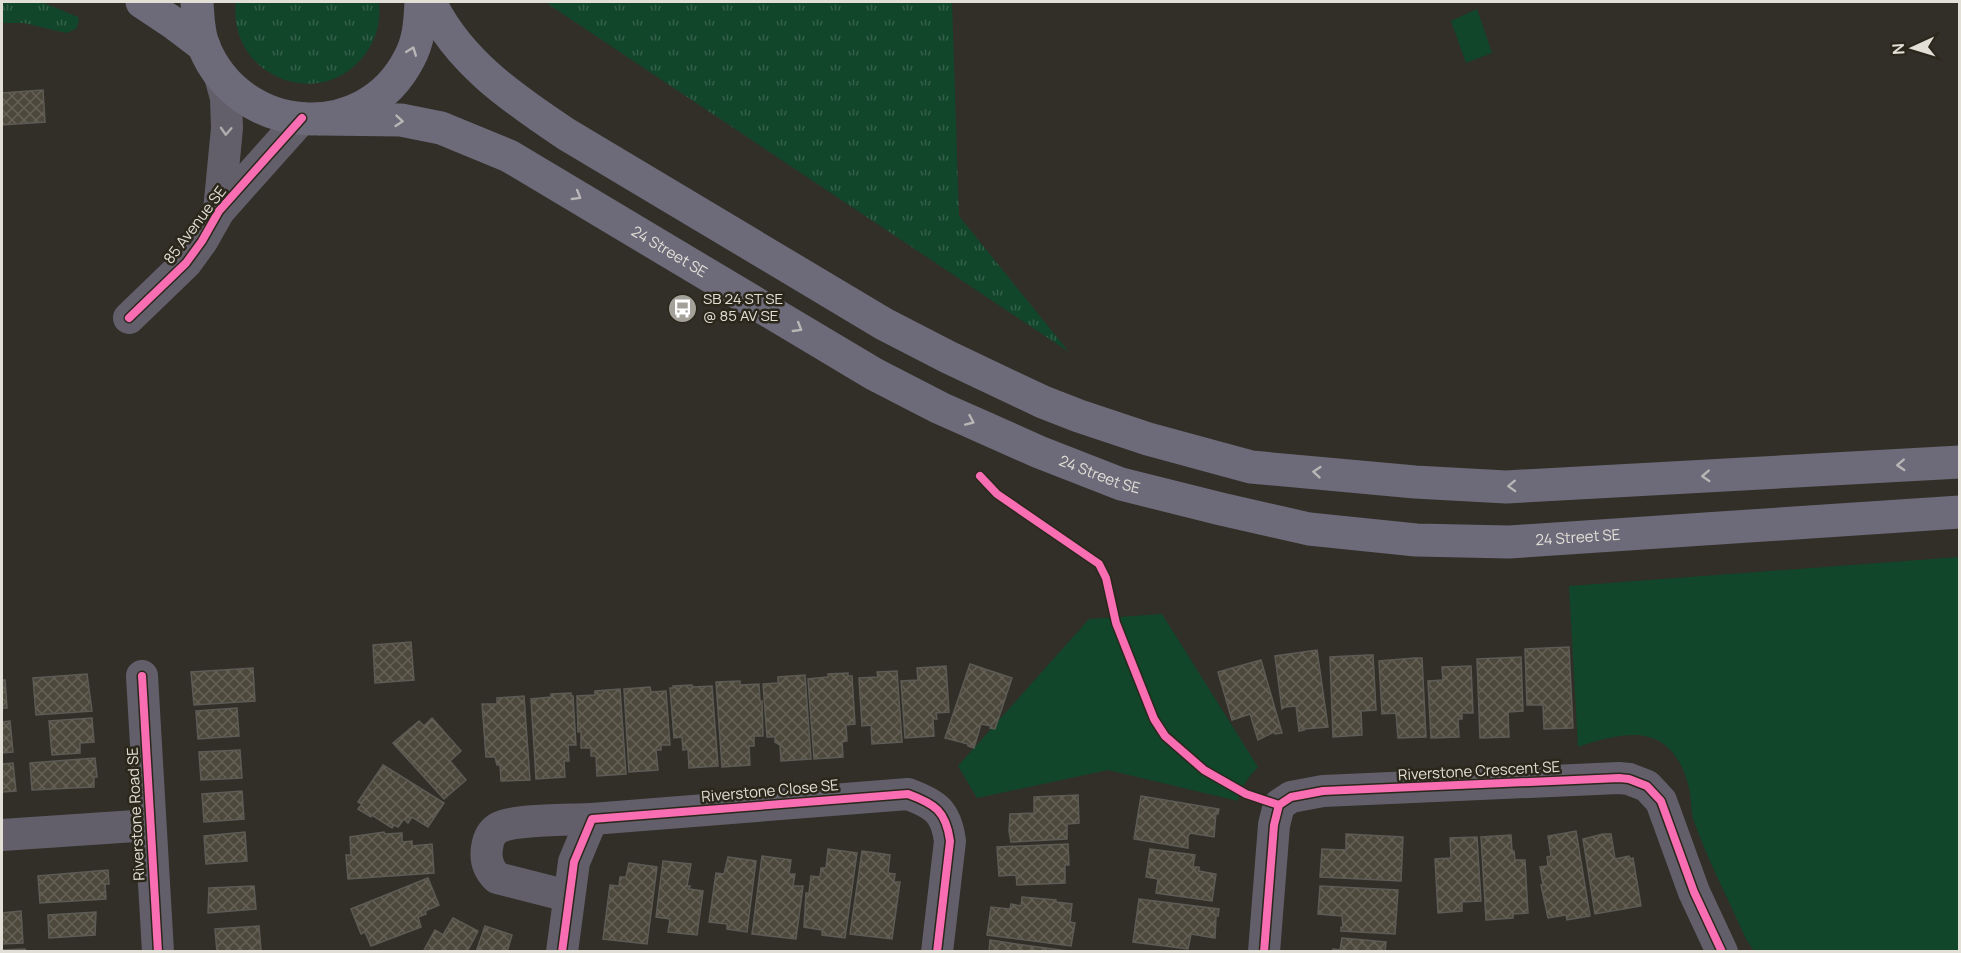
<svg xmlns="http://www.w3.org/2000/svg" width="1961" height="953" font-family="Manrope,sans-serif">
	<defs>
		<pattern id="grass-tufts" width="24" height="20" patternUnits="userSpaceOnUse" patternTransform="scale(1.5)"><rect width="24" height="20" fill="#12462b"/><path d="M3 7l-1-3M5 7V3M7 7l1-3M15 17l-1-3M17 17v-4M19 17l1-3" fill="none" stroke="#346049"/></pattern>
		<pattern id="building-cross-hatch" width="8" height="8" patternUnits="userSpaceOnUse" patternTransform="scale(1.5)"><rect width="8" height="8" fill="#4c483b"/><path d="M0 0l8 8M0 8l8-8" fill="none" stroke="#666257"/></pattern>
	</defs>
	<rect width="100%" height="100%" fill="#312f28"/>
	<g fill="url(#grass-tufts)">
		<polygon points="2,2 42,2 78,17 79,21 76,29 66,33 24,23 2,23"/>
		<path d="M236,2H379C381,20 377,38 366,53C321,115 227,76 236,2Z"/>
		<polygon points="550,2 952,2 959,216 1069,352 548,4"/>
	</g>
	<g fill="#12462b">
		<polygon points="1477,9 1492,53 1466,63 1451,21"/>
		<path d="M1959,557V951H1754L1745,937C1729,900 1709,863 1695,824C1690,813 1692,799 1689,788C1673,723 1629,729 1578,747L1569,586Z"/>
		<path d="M1162,614L1258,767C1248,778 1241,786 1238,801L1108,770L977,798L958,766L1089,619Z"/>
	</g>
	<g fill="url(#building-cross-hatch)" stroke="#5d5b55" stroke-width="1.5">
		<polygon points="43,90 45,122 2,125 2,93"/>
		<polygon points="411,642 414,680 375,683 373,645"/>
		<polygon points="1569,647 1573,728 1544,729 1543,705 1527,705 1525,649"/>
		<polygon points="1317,650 1328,727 1303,729 1304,730 1299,731 1296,706 1285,707 1282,709 1275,656"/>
		<polygon points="1368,655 1373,655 1376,710 1361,711 1362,735 1333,737 1330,657"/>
		<polygon points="1521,657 1523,711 1508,712 1509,737 1480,738 1477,659"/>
		<polygon points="1415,658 1422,658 1426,737 1398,738 1396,713 1382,714 1379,661"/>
		<polygon points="1261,660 1282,733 1275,734 1274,732 1258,740 1250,714 1232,720 1218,672"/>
		<polygon points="970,664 1012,678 995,729 990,728 991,726 981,724 974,748 968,746 968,744 945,738"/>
		<polygon points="946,666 949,712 936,713 937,719 933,719 934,736 905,738 901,681 918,680 917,668"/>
		<polygon points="1471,666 1473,713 1462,713 1462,719 1458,719 1459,737 1431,738 1428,681 1443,680 1442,667"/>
		<polygon points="253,668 255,701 194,705 191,672"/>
		<polygon points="897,671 902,742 872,744 871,725 862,726 859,678 878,677 877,672"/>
		<polygon points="848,673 848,676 852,676 855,724 846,725 847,741 842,742 843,757 814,759 808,679 828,677 828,674"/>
		<polygon points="87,674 92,711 36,715 33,678"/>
		<polygon points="805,675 811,759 781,761 780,745 775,742 775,737 767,737 763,684 778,683 778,677"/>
		<polygon points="2,680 5,680 7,708 2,708"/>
		<polygon points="740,681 740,685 759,684 760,701 762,701 763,736 754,736 754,746 749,746 750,765 722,767 716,682"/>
		<polygon points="692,685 693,687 712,686 718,766 689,768 688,749 683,750 682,737 674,738 670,688 673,688 673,686"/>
		<polygon points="650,687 651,692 666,691 670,745 661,745 661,750 656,750 658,770 629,772 624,689"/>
		<polygon points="620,689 626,774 597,776 596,756 591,756 591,748 581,748 581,731 578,732 577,696 595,695 595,691"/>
		<polygon points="571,693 571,696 573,696 576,745 568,745 569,761 564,761 565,777 536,779 531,699 551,697 551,694"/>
		<polygon points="524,696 530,780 501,781 500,765 497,765 495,757 486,757 482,704 497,704 497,698"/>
		<polygon points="237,708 239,736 198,739 196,711"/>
		<polygon points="92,718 94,742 80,743 80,753 52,755 49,721"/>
		<polygon points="432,718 461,751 450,761 466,780 444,799 393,743 419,721 424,726"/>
		<polygon points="10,721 13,752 2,753 2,722"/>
		<polygon points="240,750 242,778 201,780 199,752"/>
		<polygon points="95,758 97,777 94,777 94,787 32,790 30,763"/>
		<polygon points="13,763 16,791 2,792 2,764"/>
		<polygon points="383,765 444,803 428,827 412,817 408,823 404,819 398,827 394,825 392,828 372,815 371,817 358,809 362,804 358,802"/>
		<polygon points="242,791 244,819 204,822 202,794"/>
		<polygon points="1078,795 1079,823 1067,824 1067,839 1011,842 1009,831 1010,814 1034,813 1034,797"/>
		<polygon points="1141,796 1219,809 1218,814 1216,813 1214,837 1190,833 1188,836 1188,848 1134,839"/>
		<polygon points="1576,831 1590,916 1567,920 1566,915 1548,918 1541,885 1543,885 1540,867 1548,866 1547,857 1551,856 1548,836"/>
		<polygon points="245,832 247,861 206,864 204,836"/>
		<polygon points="384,832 385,834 402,833 402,842 412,841 412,846 432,844 434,873 348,879 346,855 351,855 350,837"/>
		<polygon points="1346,834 1403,837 1401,881 1320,877 1322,849 1346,850"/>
		<polygon points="1603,834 1611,834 1615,859 1629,856 1630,859 1633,858 1641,906 1595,914 1583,839"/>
		<polygon points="1511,835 1512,851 1514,851 1515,860 1525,860 1528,913 1513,914 1513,918 1486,920 1481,837"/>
		<polygon points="1477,837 1481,901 1462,902 1462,911 1438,913 1435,859 1451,858 1450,838"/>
		<polygon points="1068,844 1069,865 1065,865 1065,883 1017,885 1016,875 999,876 997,847"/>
		<polygon points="828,849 857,853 845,938 822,935 822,930 804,927 806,893 809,893 811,876 820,877 821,868 826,868"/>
		<polygon points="1150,849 1195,855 1193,867 1199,867 1199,871 1216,874 1212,901 1156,893 1158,879 1146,877"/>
		<polygon points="862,851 890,855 888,873 895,874 894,882 900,882 892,939 850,934"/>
		<polygon points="762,856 791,860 789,874 795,874 793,886 803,886 796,939 752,934"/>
		<polygon points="728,857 756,861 747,932 727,929 727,924 709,922 716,873 724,874"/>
		<polygon points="663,861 691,864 687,886 690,886 689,889 703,891 697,935 668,932 670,919 656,917"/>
		<polygon points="629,863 657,867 647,944 603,939 610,885 619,886 620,877 626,877"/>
		<polygon points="108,870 109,884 105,884 106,899 40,903 38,876"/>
		<polygon points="428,878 439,905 425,911 426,914 418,917 421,927 371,946 365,932 361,934 351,909"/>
		<polygon points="254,886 256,909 208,913 209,888"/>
		<polygon points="1320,886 1398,890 1395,934 1341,931 1341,927 1343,927 1342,916 1318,914"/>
		<polygon points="1022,897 1056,900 1056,902 1072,904 1070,922 1075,923 1071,946 987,935 991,907 1010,909 1011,904 1021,906"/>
		<polygon points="1139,899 1219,909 1218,916 1216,916 1215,938 1191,934 1188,949 1133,942"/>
		<polygon points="21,911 23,943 2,944 2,913"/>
		<polygon points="96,912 95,935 49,938 48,915"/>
		<polygon points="453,918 478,931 467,952 423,952 435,930 443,935"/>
		<polygon points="259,926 261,950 217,952 215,929"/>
		<polygon points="485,926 512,935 507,952 476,952"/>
		<polygon points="1342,938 1386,942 1385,952 1333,952 1333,949 1340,950"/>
		<polygon points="990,940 1016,944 1068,951 989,952"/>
		<polygon points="25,949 26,952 2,952 2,950"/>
	</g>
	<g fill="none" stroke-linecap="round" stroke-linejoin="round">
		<g stroke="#625f6b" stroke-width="32">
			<polyline points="219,73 226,98 227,128 219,211"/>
			<polyline points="129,318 186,263 202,241 219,211 302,118"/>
			<polyline points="142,676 158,952"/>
			<polyline points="2,835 150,825"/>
			<path d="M568,896L497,878C489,870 485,860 487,848C488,840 490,833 498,828C514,819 571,820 592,819"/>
			<path d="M562,952L574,862L592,819L908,794C935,804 946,811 950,841L937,952"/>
			<polyline points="1264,952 1274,825 1279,805 1291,797 1323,791 1619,778 1629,779 1647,786 1661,801 1694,892 1722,952"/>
		</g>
		<g stroke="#6d6a79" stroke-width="33">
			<polyline points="142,2 175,24 204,46"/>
			<path d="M197,2C198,17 198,33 204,47C240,135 364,146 409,59C419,41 420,22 421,2"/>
			<path d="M430,2C458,61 512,98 566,134L884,324L948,357L1043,402L1079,416L1148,439L1251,467L1415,482L1506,487L1960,462"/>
			<path id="s1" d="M320,119L401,120L441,128L509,156L874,374L940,408L1039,452L1121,484L1221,509L1309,529L1416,540L1509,542L1960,512"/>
		</g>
		<defs>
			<g id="cycleway">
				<polyline points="129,318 186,263 202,241 219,211 302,118"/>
				<polyline points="980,476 997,494 1099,564 1106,578 1116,623 1154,719 1165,736 1204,770 1246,794 1279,805"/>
				<polyline points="142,676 158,952"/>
				<path d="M562,952L574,862L592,819L908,794C935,804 946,811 950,841L937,952"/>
				<polyline points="1264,952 1274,825 1279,805 1291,797 1323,791 1619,778 1629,779 1647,786 1661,801 1694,892 1722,952"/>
			</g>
		</defs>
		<use href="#cycleway" stroke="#2b271b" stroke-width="11"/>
		<use href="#cycleway" stroke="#f96db3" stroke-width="8"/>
	</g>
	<defs><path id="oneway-chevron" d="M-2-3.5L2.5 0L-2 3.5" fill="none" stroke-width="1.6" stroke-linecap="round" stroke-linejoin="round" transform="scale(1.5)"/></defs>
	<g stroke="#b9b6b6">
		<use href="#oneway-chevron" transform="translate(412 51) rotate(-69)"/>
		<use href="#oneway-chevron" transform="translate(399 121) rotate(5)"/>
		<use href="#oneway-chevron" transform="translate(577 196) rotate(31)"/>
		<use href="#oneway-chevron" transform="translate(798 328) rotate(31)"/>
		<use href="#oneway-chevron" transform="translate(970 421) rotate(24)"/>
		<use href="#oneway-chevron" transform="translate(1901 465) rotate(177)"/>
		<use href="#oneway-chevron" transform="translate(1317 472) rotate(-175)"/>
		<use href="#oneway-chevron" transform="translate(1706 476) rotate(177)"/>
		<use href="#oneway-chevron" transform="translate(1512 486) rotate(178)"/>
	</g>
	<use stroke="#afacac" href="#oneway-chevron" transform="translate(226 131) rotate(93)"/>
	<defs>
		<symbol id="bus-disc" viewBox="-11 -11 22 22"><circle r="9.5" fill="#a4a19a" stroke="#2b271b"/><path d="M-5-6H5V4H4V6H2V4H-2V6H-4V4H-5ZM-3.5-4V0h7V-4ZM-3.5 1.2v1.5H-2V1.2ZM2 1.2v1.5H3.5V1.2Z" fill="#fff"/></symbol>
	</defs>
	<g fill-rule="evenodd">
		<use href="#bus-disc" x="666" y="292" width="33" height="33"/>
	</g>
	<g text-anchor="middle" stroke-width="5" stroke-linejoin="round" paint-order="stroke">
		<g font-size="15" fill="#e2dfd7" stroke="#2b271b">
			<text transform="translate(195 225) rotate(-53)" y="5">85 Avenue SE</text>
			<text dy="5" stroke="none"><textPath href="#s1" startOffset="382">24 Street SE</textPath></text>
			<text dy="5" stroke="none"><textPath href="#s1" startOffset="868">24 Street SE</textPath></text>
			<text dy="5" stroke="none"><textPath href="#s1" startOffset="1354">24 Street SE</textPath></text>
			<text transform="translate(1479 771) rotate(-3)" y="5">Riverstone Crescent SE</text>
			<text transform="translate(770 791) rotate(-5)" y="5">Riverstone Close SE</text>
			<text transform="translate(136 814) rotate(-93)" y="5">Riverstone Road SE</text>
		</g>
		<g font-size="15" fill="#e2dfd7" stroke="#2b271b" text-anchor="start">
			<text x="703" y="304">SB 24 ST SE<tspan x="703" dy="17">@ 85 AV SE</tspan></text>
		</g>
	</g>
	<rect width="1961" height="953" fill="none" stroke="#e2dfd7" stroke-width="6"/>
	<g transform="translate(1913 48) rotate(266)" stroke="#2b271b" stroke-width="4.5" paint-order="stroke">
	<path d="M0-4.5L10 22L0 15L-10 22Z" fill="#e2dfd7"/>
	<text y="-9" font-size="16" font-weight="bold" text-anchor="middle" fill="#e2dfd7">N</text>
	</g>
</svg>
